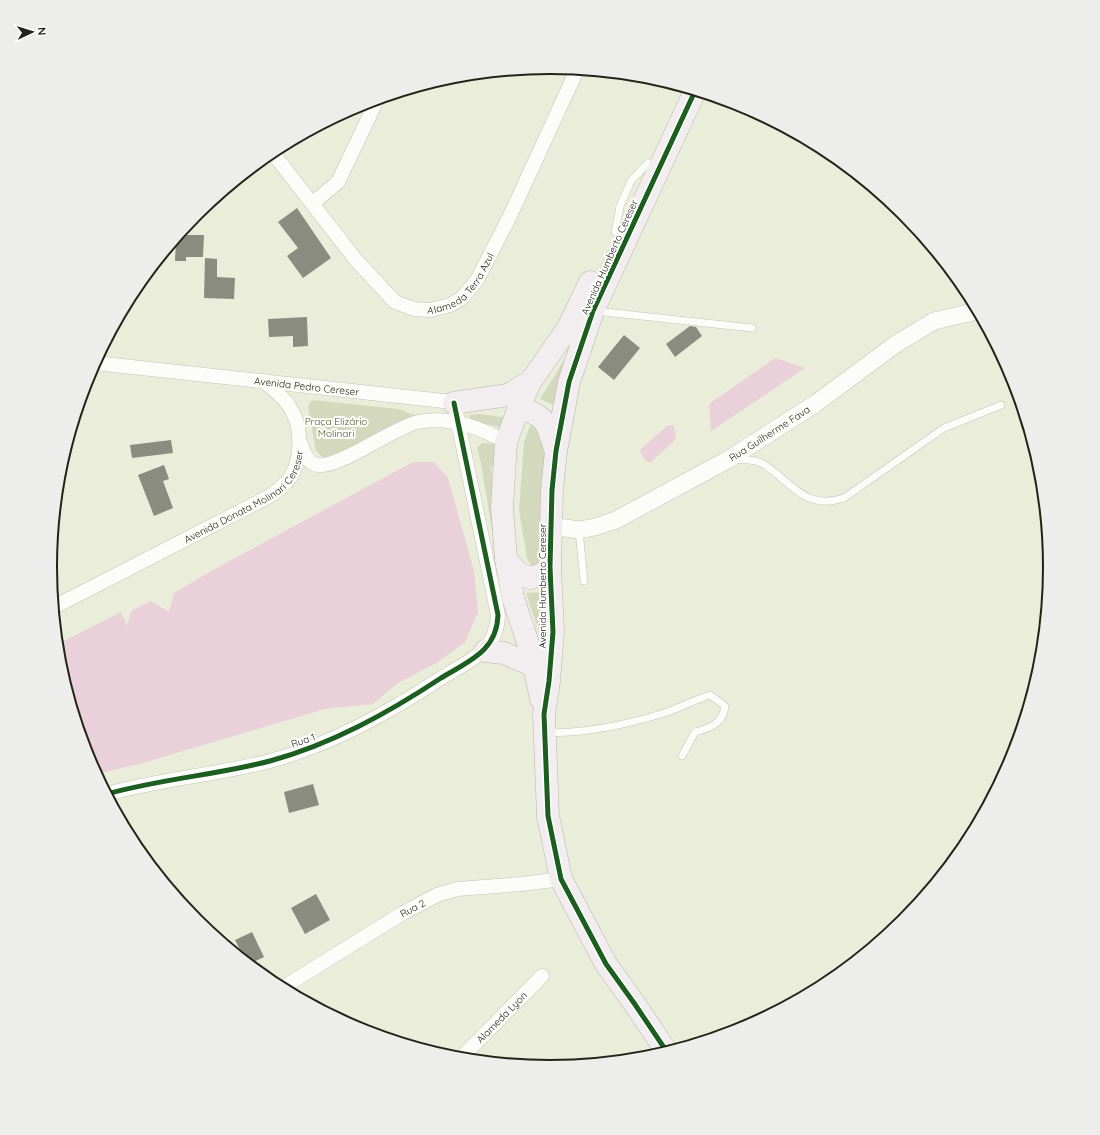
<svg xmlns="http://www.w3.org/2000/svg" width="1100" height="1135" font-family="Quicksand,sans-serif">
	<rect width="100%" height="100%" fill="#e9edda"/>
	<g fill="#d4d9bd">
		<polygon points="583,330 558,407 540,399"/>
		<polygon points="312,400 398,409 417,416 389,431 325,459 316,451 308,406"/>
		<polygon points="479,414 511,418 506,429 471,420 469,415"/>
		<polygon points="535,422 547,431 538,564 533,569 527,558 519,510 524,442 529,428"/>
		<polygon points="482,443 495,444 499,455 491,469 503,564 498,566 481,463 477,448"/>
		<polygon points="548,592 550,664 526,593"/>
	</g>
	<g fill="#e9d0d9">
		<polygon points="775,358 805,368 711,431 709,404"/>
		<polygon points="668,425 674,426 676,439 650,463 644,459 640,450"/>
		<polygon points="413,462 434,462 448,478 474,571 478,612 465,642 438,662 398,683 373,704 325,709 139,764 96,774 88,759 60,665 58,644 121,612 127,626 131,611 151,601 169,612 174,593 213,570"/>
	</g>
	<g fill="#898c7e">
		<polygon points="297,208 331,258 303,278 287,256 298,248 278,222"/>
		<polygon points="179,235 204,235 203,257 186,257 186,261 175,261 176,239"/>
		<polygon points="205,258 217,259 217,277 235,278 234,299 204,298"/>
		<polygon points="307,317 308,346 293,347 293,336 269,337 268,319"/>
		<polygon points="690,326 696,327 702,336 675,357 666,344"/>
		<polygon points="624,335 640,348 614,380 598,367"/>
		<polygon points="171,440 173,453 132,458 130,445"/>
		<polygon points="164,465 169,479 163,481 173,508 154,516 138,475"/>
		<polygon points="313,784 319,805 289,813 284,792"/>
		<polygon points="316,894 330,920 305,934 291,908"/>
		<polygon points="252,932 264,957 249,964 246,962 235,940"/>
	</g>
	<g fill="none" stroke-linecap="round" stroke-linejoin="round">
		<defs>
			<g id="service">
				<polyline points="615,232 620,206 631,181 648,163"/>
				<polyline points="595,311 752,328"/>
				<path d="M735,459C744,460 755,459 763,464C793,482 803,511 844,498L944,428L1001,405"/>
				<polyline points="579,530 584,581"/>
				<path d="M546,733C586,733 626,725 664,713C680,708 694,700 710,695L725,706C723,724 710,728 695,732L682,756"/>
			</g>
			<g id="minor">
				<path id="s1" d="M272,152L356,260L395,302L414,309L431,310L450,305L462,298L477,280L509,218L577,70"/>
				<polyline points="313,203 338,182 377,100"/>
				<path id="s2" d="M95,363L462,403"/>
				<path d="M300,442C303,449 306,461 314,464C334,473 393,427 418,422C448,416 479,427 506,442"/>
				<path id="s3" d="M54,607L266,498C276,492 285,486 291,476C303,457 302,424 289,406C282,395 272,388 263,381"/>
				<path d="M107,794C160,779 216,775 270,761C332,744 388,713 441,678C469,661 497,651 498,615L454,403"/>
				<path id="s4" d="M282,988L403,913L437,895L457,889L522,884L561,879"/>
				<path id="s5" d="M460,1059L542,976"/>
			</g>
			<g id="tertiary">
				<path id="s6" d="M551,526L579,530L595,527L616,520L729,459L815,404L896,344L934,321L977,311"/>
			</g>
			<g id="primary">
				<polyline points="454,403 508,395 531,381"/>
				<path d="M519,407C549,419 545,420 555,449"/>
				<polyline points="506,559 518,573 530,578 542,574 550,567"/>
				<polyline points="485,651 504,653 534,666"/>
				<polyline points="541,699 531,652 513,598 506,559 502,508 506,442 519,407 531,381 568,328 590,282"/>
				<polyline points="667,1052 634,1003 606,964 561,879 548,816 544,714 549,681 553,632 550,567 552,490 556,451 569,382 593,311 695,91"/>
			</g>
		</defs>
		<use href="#service" stroke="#c2c5b7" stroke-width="8"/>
		<use href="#minor" stroke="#c2c5b7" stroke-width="15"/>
		<use href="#tertiary" stroke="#c2c5b7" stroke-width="18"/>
		<use href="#primary" stroke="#bbb3af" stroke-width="23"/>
		<use href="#service" stroke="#fcfcf9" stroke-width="7"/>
		<use href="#minor" stroke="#fcfcf9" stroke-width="14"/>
		<use href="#tertiary" stroke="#fcfcf9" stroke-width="17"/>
		<use href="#primary" stroke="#f2edee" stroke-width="22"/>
		<defs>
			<g id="cycleway">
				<path d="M107,794C160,779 216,775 270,761C332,744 388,713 441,678C469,661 497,651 498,615L454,403"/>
				<polyline points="667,1052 634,1003 606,964 561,879 548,816 544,714 549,681 553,632 550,567 552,490 556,451 569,382 593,311 695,91"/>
			</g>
		</defs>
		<use href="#cycleway" stroke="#fff" stroke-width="8"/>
		<use href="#cycleway" stroke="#1b5e20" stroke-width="5"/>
	</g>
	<g text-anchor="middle" stroke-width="4" stroke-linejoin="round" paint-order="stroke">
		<g font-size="10" fill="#222417" stroke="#fff">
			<text transform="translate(609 257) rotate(-66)" y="4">Avenida Humberto Cereser</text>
			<text dy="4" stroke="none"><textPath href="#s1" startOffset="273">Alameda Terra Azul</textPath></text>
			<text dy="4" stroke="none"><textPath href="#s2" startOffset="213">Avenida Pedro Cereser</textPath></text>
			<text dy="4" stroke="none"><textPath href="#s6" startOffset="243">Rua Guilherme Fava</textPath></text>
			<text dy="4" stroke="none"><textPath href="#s3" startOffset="223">Avenida Donata Molinari Cereser</textPath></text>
			<text transform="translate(542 586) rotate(-90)" y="4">Avenida Humberto Cereser</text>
			<text transform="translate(303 740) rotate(-19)" y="4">Rua 1</text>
			<text dy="4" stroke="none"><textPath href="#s4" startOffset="153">Rua 2</textPath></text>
			<text dy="4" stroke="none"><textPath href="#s5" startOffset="59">Alameda Lyon</textPath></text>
		</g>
		<g font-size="10" fill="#4e561c" stroke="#fff">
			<text x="336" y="425">Praça Elizário<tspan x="336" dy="12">Molinari</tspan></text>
		</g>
	</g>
	<path d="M0 0H1100V1135H0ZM57 567a493 493 0 1 1 986 0a493 493 0 1 1-986 0Z" fill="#ededec" fill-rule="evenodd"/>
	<path fill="none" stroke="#222417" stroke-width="2" d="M57 567a493 493 0 1 1 986 0a493 493 0 1 1-986 0Z"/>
	<g transform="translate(32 32) rotate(86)" stroke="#ffffff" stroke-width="3" paint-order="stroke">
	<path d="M0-3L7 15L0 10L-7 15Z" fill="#222417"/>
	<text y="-6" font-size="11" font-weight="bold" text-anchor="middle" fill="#222417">N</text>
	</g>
</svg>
